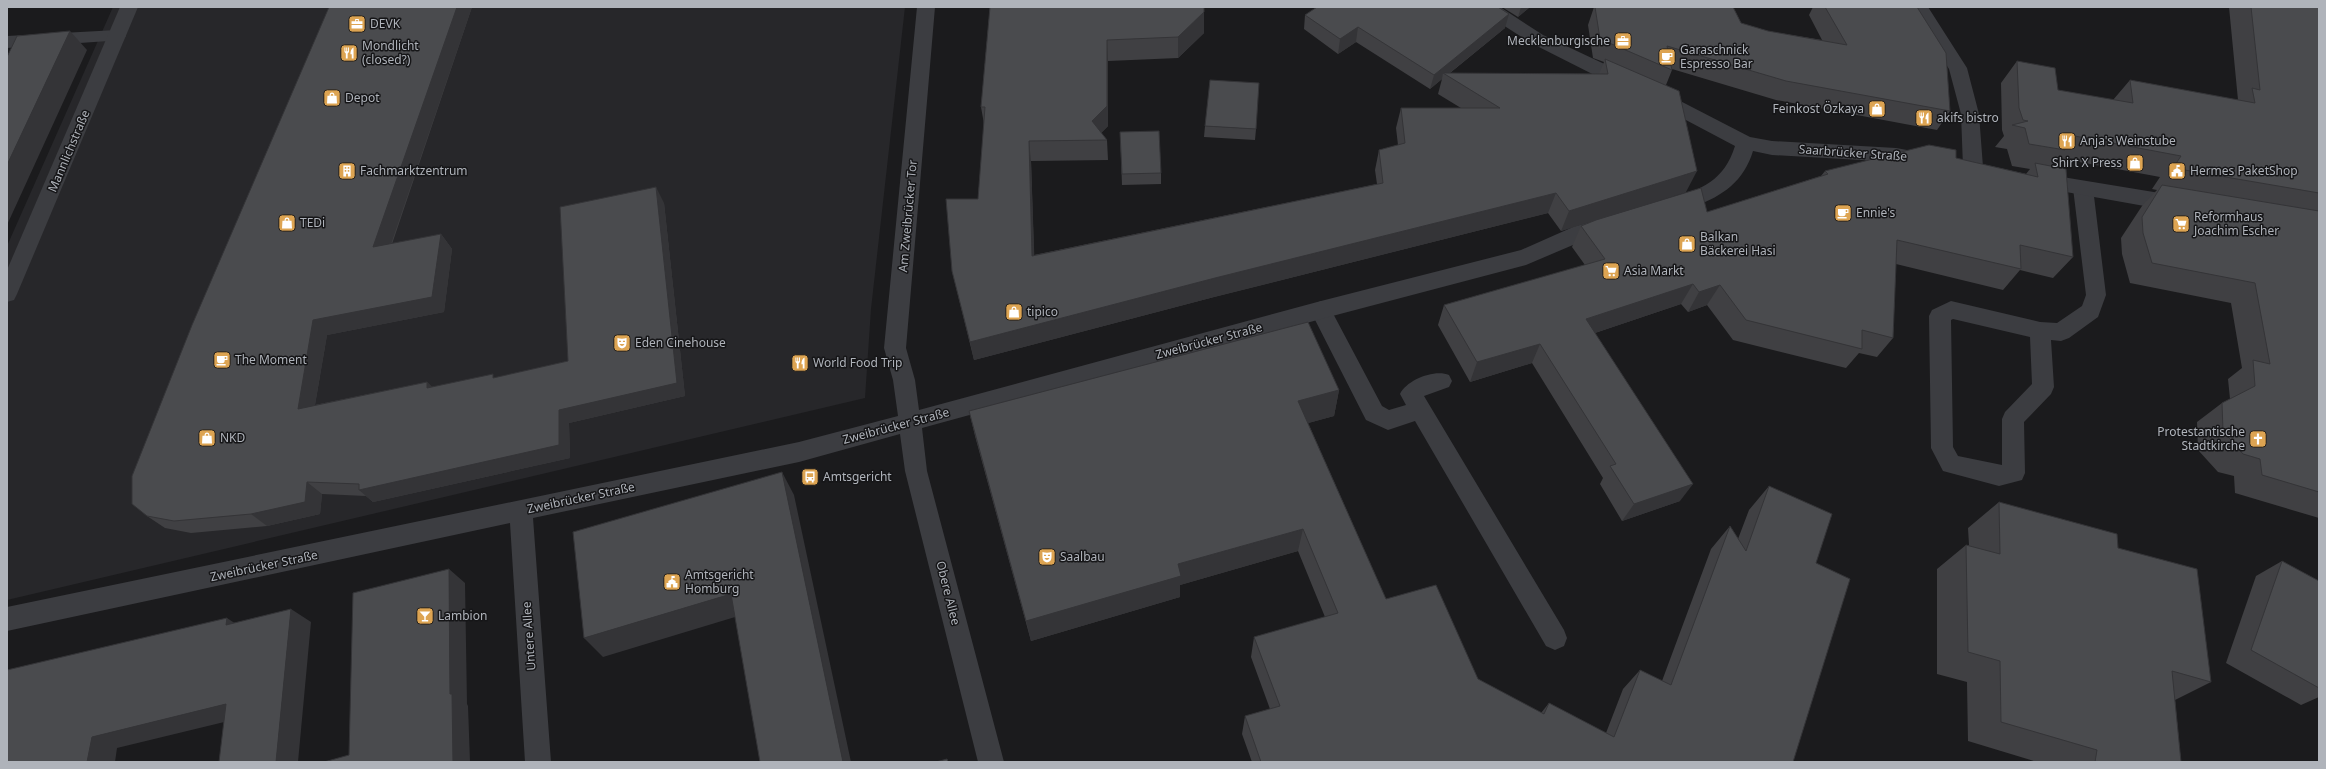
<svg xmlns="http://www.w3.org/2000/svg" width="2326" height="769" font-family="'Noto Sans',sans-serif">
	<rect width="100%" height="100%" fill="#1b1b1d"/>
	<polygon fill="#27272a" points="113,7 905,7 871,309 865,398 7,600 7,246"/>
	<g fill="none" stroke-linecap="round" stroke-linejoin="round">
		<g fill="#3c3d41" fill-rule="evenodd">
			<polygon points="117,30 123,32 126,36 123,40 7,48 7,36"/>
			<path d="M2083,181L2090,183L2093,188L2106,295L2098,317L2069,338L2061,341L2051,340L2054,387L2051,394L2024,422L2025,473L2022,480L1999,486L1943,471L1931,448L1929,316L1932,310L1951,301L2040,322L2057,323L2082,306L2086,295L2073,188L2076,183ZM1953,319L2030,337L2032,384L2005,412L2002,419V465L1958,456L1953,447L1951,320Z"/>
			<path d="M1321,301L1328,304L1382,406L1389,410L1406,405L1400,394C1407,380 1434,369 1449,375L1452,381L1449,387L1424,396L1564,630L1567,638L1564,646L1555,650L1546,646L1415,421L1388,430L1366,420L1310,310L1314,304Z"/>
		</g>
		<g fill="#3c3d41" fill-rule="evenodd">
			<polygon points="120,7 138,7 17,294 14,300 7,302 7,270"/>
			<polygon points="917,7 935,7 906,348 915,380 919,410 1321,301 1521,250 1573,227 1606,217 1613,219 1616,225 1613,231 1587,239 1526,265 1321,319 922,428 927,471 1004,762 978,762 905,471 900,434 799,462 533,518 551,762 525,762 510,523 7,631 7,607 799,442 898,416 893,380 884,348"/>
			<polygon points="1478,7 1500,7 1543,35 1634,78 1636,83 1634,88 1627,90 1620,88 1531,43 1481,11"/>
			<polygon points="1910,7 1928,7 1967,68 1979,114 1983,167 1980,172 1973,174 1966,172 1963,167 1961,114 1949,69"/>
			<path d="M1657,89L1750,137L1772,141L1896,148L1929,154L1932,159L1929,164L1922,166L1896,162L1772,155L1753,151C1744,181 1723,196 1695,206C1686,209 1678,213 1669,210L1666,205L1669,200C1702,189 1724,181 1735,146L1650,101L1648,96L1650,91Z"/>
			<polygon points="2038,173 2178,196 2185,199 2188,204 2185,209 2178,212 2038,187 2031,185 2028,180 2031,175"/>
		</g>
	</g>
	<g fill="#404043">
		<polygon points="329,7 472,7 392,244 441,234 452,249 444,312 327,335 315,405 427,382 432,387 495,378 568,361 664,203 685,396 569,423 570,458 373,502 366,496 322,494 320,514 267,526 191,533 165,528 147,516"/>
		<polygon points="990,7 1204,12 1204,33 1178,58 1108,61 1108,126 1101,133 1107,140 1108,160 1031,161 1034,255 1377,184 1375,170 1379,150 1398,145 1396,128 1401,108 1461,108 1438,94 1442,79 1430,89 1356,42 1338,54 1304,29 1305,15 1505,28 1450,73 1599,74 1604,62 1593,58 1588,25 1594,7 1733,7 1741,23 1768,31 1822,40 1809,15 1813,7 1917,7 1950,111 1937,130 1776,100 1672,69 1672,70 1666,85 1686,192 1609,216 1707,212 1821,176 1825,171 1956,158 2026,174 2030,169 2012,166 2007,149 1995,147 2004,136 2002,130 2001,83 2017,61 2058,90 2113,100 2130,80 2238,100 2229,7 2319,7 2319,518 2235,493 2234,476 2218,472 2198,450 2197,422 2222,403 2230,399 2228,379 2242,368 2231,303 2130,283 2122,254 2121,238 2142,206 2157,190 2152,189 2160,177 2058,158 2051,166 2073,257 2053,278 2020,270 2003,290 1896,264 1893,338 1877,357 1859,353 1846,368 1733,340 1707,305 1688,312 1681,304 1595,333 1680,501 1622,521 1600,484 1603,478 1532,363 1470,382 1438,325 1444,305 1585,265 1572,247 1581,226 1595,220 1561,231 1548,213 1214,297 974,360 952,271 978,199 984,124 981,107"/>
		<polygon points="1502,7 1530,7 1518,17"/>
		<polygon points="1205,126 1256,129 1255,140 1204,137"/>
		<polygon points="1120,132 1161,173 1161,184 1122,185"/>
		<polygon points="1339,390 1334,416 1308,423 1386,599 1478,679 1541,713 1549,703 1606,733 1623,689 1640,670 1662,681 1711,549 1730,526 1738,539 1749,510 1769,486 1816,563 1793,762 1252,762 1242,734 1245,716 1270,709 1251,657 1254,637 1325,617 1298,551 1180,585 1180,597 1031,641 975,436 969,411"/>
		<polygon points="1999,502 2118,548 2211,682 2175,700 2181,762 2037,762 1968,741 1967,682 1937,674 1937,569 1966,545 1969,545 1968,528"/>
		<polygon points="2282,561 2319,581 2319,697 2301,705 2226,663 2256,576"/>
	</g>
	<g fill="#343437">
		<polygon points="457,7 472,7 385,262 373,247"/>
		<polygon points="1521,7 1530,7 1518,17"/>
		<polygon points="1204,12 1204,33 1178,58 1178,37"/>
		<polygon points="1509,14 1505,28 1447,75 1443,73 1442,79 1430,89 1434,75"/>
		<polygon points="1358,27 1356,42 1338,54 1340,39"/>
		<polygon points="70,31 87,50 7,225 7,165"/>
		<polygon points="1107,40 1108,61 1108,126 1094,140 1092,121"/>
		<polygon points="1029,141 1031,161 1035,275 1032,256"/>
		<polygon points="1697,171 1686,192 1561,231 1569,211"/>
		<polygon points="656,187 664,203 685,396 569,423 570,458 373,502 359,490 559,410"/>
		<polygon points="1556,193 1548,213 1214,297 974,360 970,342 1215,278"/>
		<polygon points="441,234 452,249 444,312 327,335 312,422 298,409 313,320"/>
		<polygon points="1693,284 1681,304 1577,339 1586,319"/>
		<polygon points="1720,285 1707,305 1688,312 1699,292"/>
		<polygon points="1540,344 1532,363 1470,382 1477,362"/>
		<polygon points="427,382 440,396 427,388"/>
		<polygon points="1339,390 1334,416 1294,427 1298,401"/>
		<polygon points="782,472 794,495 851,762 843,762"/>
		<polygon points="307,482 322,494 320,514 267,526 251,514"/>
		<polygon points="1693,484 1680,501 1622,521 1634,504"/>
		<polygon points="1303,529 1298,551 1180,585 1180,597 1031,641 1026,621 1178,564"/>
		<polygon points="449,569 465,583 467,704 468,706 470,762 453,762 450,694"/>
		<polygon points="731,594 745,614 603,657 584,638"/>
		<polygon points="291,609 311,622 298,762 276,762"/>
		<polygon points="227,618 248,632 226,625"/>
		<polygon points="226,704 249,716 117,748 115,762 85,762 92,737"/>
	</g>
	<g fill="#4a4b4e" stroke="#343437">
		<polygon points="329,7 457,7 373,247 441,234 432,297 313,320 298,409 427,382 427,388 493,374 493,378 568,361 560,207 656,187 677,383 559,410 559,445 359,490 359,484 307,482 305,502 251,514 174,521 147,516 132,504 132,476 192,325"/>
		<polygon points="990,7 1204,7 1204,12 1178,37 1107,40 1107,106 1092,121 1107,140 1029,141 1032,256 1383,183 1379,150 1405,143 1401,108 1500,108 1443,73 1608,74 1605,59 1679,91 1697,171 1569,211 1556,193 1215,278 970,342 952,271 946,199 978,199 985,107 981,107"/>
		<polygon points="1317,7 1498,7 1509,14 1434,75 1358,27 1340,39 1305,15"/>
		<polygon points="1595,7 1733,7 1741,23 1768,31 1847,45 1825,7 1917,7 1946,53 1950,111 1786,81 1667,46 1672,70 1600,39"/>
		<polygon points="2251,7 2319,7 2319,193 2173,168 2181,156 2064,134 2065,150 2029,144 2025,128 2012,125 2028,121 2023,120 2019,108 2017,61 2055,68 2058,90 2133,103 2130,80 2255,103 2252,88 2260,90"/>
		<polygon points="70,31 7,165 7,57 17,36"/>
		<polygon points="1210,80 1259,83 1256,129 1205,126"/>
		<polygon points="1159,131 1161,173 1122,174 1120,132"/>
		<polygon points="1929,145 1956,150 1956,158 2038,177 2035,163 2066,169 2073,257 2020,245 2021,269 1897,240 1893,338 1862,330 1862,349 1746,320 1720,285 1699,292 1693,284 1586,319 1693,484 1634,504 1610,466 1616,464 1540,344 1477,362 1444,305 1605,259 1581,226 1596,220 1701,188 1707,212 1828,174 1825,171"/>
		<polygon points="2162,185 2319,211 2319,492 2262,475 2260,459 2243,454 2223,431 2222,403 2255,386 2253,360 2270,364 2255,283 2152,263 2143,233 2142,217"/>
		<polygon points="1308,322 1339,390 1298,401 1386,599 1436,585 1478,679 1544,714 1549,703 1614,737 1640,670 1671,685 1730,526 1746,551 1769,486 1832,514 1816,563 1850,579 1793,762 1261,762 1245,716 1280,706 1254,637 1338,613 1303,529 1178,564 1181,576 1026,621 969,411"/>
		<polygon points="782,472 843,762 760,762 731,594 584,638 573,532"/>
		<polygon points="1999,502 2117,534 2118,548 2197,569 2211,682 2172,671 2181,762 2095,762 2097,750 2001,722 2000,661 1968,652 1966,545 2000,554"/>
		<polygon points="2282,561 2319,581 2319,688 2251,650"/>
		<polygon points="449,569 450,694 452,694 453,762 324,762 349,755 353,593"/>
		<polygon points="291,609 276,762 219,762 226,704 92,737 87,762 7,762 7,670 227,618 226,625"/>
		<polygon points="947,759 948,762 936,762"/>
	</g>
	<defs>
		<symbol id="office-square" viewBox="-11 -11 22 22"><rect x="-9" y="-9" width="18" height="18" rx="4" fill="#dda452" stroke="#161618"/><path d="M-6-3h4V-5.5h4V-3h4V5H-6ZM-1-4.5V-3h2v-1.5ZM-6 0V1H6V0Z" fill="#fff"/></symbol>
		<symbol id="restaurant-square" viewBox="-11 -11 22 22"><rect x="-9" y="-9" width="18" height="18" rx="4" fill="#dda452" stroke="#161618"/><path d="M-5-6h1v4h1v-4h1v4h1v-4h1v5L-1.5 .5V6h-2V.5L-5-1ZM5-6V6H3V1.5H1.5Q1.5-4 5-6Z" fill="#fff"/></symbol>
		<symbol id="cafe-square" viewBox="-11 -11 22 22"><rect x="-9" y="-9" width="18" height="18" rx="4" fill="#dda452" stroke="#161618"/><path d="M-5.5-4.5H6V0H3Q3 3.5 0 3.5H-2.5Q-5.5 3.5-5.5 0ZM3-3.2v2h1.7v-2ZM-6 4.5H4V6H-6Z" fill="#fff"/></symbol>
		<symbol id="shop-square" viewBox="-11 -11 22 22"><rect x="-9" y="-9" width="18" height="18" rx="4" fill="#dda452" stroke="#161618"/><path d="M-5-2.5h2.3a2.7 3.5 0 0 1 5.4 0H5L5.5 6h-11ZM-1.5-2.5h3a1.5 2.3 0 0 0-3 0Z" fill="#fff"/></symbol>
		<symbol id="building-square" viewBox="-11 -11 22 22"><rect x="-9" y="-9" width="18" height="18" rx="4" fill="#dda452" stroke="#161618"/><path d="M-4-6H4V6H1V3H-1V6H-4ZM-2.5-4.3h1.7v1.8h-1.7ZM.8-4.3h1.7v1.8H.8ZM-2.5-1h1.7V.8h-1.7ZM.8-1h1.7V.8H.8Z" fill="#fff"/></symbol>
		<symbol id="civic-square" viewBox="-11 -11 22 22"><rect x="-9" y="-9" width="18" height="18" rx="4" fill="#dda452" stroke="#161618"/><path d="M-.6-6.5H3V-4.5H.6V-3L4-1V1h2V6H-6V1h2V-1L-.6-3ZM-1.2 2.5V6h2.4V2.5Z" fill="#fff"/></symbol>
		<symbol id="supermarket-square" viewBox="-11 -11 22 22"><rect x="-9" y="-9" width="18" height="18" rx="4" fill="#dda452" stroke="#161618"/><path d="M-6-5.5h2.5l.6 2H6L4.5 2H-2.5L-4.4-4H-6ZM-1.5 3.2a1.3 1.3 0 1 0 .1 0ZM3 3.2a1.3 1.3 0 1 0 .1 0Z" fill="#fff"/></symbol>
		<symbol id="theatre-square" viewBox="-11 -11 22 22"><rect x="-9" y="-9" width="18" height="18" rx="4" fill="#dda452" stroke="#161618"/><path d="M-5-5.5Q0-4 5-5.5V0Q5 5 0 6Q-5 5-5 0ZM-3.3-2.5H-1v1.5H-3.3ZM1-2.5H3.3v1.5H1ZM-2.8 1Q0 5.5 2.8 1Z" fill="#fff"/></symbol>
		<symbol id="church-square" viewBox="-11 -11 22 22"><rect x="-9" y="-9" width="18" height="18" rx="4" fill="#dda452" stroke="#161618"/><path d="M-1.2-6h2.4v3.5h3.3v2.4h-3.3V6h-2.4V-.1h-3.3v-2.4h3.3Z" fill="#fff"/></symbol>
		<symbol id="bus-square" viewBox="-11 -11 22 22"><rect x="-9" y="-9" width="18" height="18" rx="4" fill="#dda452" stroke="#161618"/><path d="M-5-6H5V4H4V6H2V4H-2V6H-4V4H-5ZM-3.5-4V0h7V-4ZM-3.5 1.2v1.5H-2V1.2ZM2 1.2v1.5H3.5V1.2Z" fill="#fff"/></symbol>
		<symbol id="bar-square" viewBox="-11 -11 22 22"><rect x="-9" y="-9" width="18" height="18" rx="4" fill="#dda452" stroke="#161618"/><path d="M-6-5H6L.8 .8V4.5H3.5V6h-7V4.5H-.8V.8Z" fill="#fff"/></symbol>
	</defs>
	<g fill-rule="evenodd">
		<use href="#office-square" x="347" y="14" width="20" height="20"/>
		<use href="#office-square" x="1613" y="31" width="20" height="20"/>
		<use href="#restaurant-square" x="339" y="43" width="20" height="20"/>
		<use href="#cafe-square" x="1657" y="47" width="20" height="20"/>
		<use href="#shop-square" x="322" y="88" width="20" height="20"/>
		<use href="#shop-square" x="1867" y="99" width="20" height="20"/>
		<use href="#restaurant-square" x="1914" y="108" width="20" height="20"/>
		<use href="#restaurant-square" x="2057" y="131" width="20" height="20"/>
		<use href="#shop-square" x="2125" y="153" width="20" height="20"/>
		<use href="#building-square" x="337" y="161" width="20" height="20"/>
		<use href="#civic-square" x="2167" y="161" width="20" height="20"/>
		<use href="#cafe-square" x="1833" y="203" width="20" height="20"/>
		<use href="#shop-square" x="277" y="213" width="20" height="20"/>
		<use href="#supermarket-square" x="2171" y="214" width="20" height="20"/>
		<use href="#shop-square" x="1677" y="234" width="20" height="20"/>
		<use href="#supermarket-square" x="1601" y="261" width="20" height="20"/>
		<use href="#shop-square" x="1004" y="302" width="20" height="20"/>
		<use href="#theatre-square" x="612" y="333" width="20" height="20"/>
		<use href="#cafe-square" x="212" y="350" width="20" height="20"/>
		<use href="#restaurant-square" x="790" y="353" width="20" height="20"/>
		<use href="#shop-square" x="197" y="428" width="20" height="20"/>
		<use href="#church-square" x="2248" y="429" width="20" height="20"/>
		<use href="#bus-square" x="800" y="467" width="20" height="20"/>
		<use href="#theatre-square" x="1037" y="547" width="20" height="20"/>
		<use href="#civic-square" x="662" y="572" width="20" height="20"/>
		<use href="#bar-square" x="415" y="606" width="20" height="20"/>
	</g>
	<g text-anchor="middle" stroke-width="3" stroke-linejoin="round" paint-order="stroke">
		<g font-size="12" fill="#afb3ba" stroke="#161618" text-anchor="start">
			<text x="370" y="28">DEVK</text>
			<text x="1610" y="45" text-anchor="end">Mecklenburgische</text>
			<text x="362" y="50">Mondlicht<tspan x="362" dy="14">(closed?)</tspan></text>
			<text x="1680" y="54">Garaschnick<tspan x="1680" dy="14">Espresso Bar</tspan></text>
			<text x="345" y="102">Depot</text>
			<text x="1864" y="113" text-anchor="end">Feinkost Özkaya</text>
			<text x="1937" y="122">akifs bistro</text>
			<text x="2080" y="145">Anja's Weinstube</text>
			<text x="2122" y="167" text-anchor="end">Shirt X Press</text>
			<text x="360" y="175">Fachmarktzentrum</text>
			<text x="2190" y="175">Hermes PaketShop</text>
			<text x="1856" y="217">Ennie's</text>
			<text x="2194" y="221">Reformhaus<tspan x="2194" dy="14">Joachim Escher</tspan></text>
			<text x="300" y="227">TEDi</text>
			<text x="1700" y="241">Balkan<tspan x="1700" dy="14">Bäckerei Hasi</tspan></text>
			<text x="1624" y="275">Asia Markt</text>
			<text x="1027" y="316">tipico</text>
			<text x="635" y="347">Eden Cinehouse</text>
			<text x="235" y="364">The Moment</text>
			<text x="813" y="367">World Food Trip</text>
			<text x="2245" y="436" text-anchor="end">Protestantische<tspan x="2245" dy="14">Stadtkirche</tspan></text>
			<text x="220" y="442">NKD</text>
			<text x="823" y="481">Amtsgericht</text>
			<text x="1060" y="561">Saalbau</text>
			<text x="685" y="579">Amtsgericht<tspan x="685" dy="14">Homburg</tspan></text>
			<text x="438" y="620">Lambion</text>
		</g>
		<g font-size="12" fill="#afb3ba" stroke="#161618">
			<text transform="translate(69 151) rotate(-67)" y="4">Mannlichstraße</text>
			<text transform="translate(1853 153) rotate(4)" y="4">Saarbrücker Straße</text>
			<text transform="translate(908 216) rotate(-85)" y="4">Am Zweibrücker Tor</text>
			<text transform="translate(1209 341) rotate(-15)" y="4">Zweibrücker Straße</text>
			<text transform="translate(896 426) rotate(-15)" y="4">Zweibrücker Straße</text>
			<text transform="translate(581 498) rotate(-12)" y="4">Zweibrücker Straße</text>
			<text transform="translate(264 566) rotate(-12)" y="4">Zweibrücker Straße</text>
			<text transform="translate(948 593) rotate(76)" y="4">Obere Allee</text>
			<text transform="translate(529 636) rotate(-94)" y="4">Untere Allee</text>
		</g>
	</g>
	<rect width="2326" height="769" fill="none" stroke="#afb3ba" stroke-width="16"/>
</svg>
